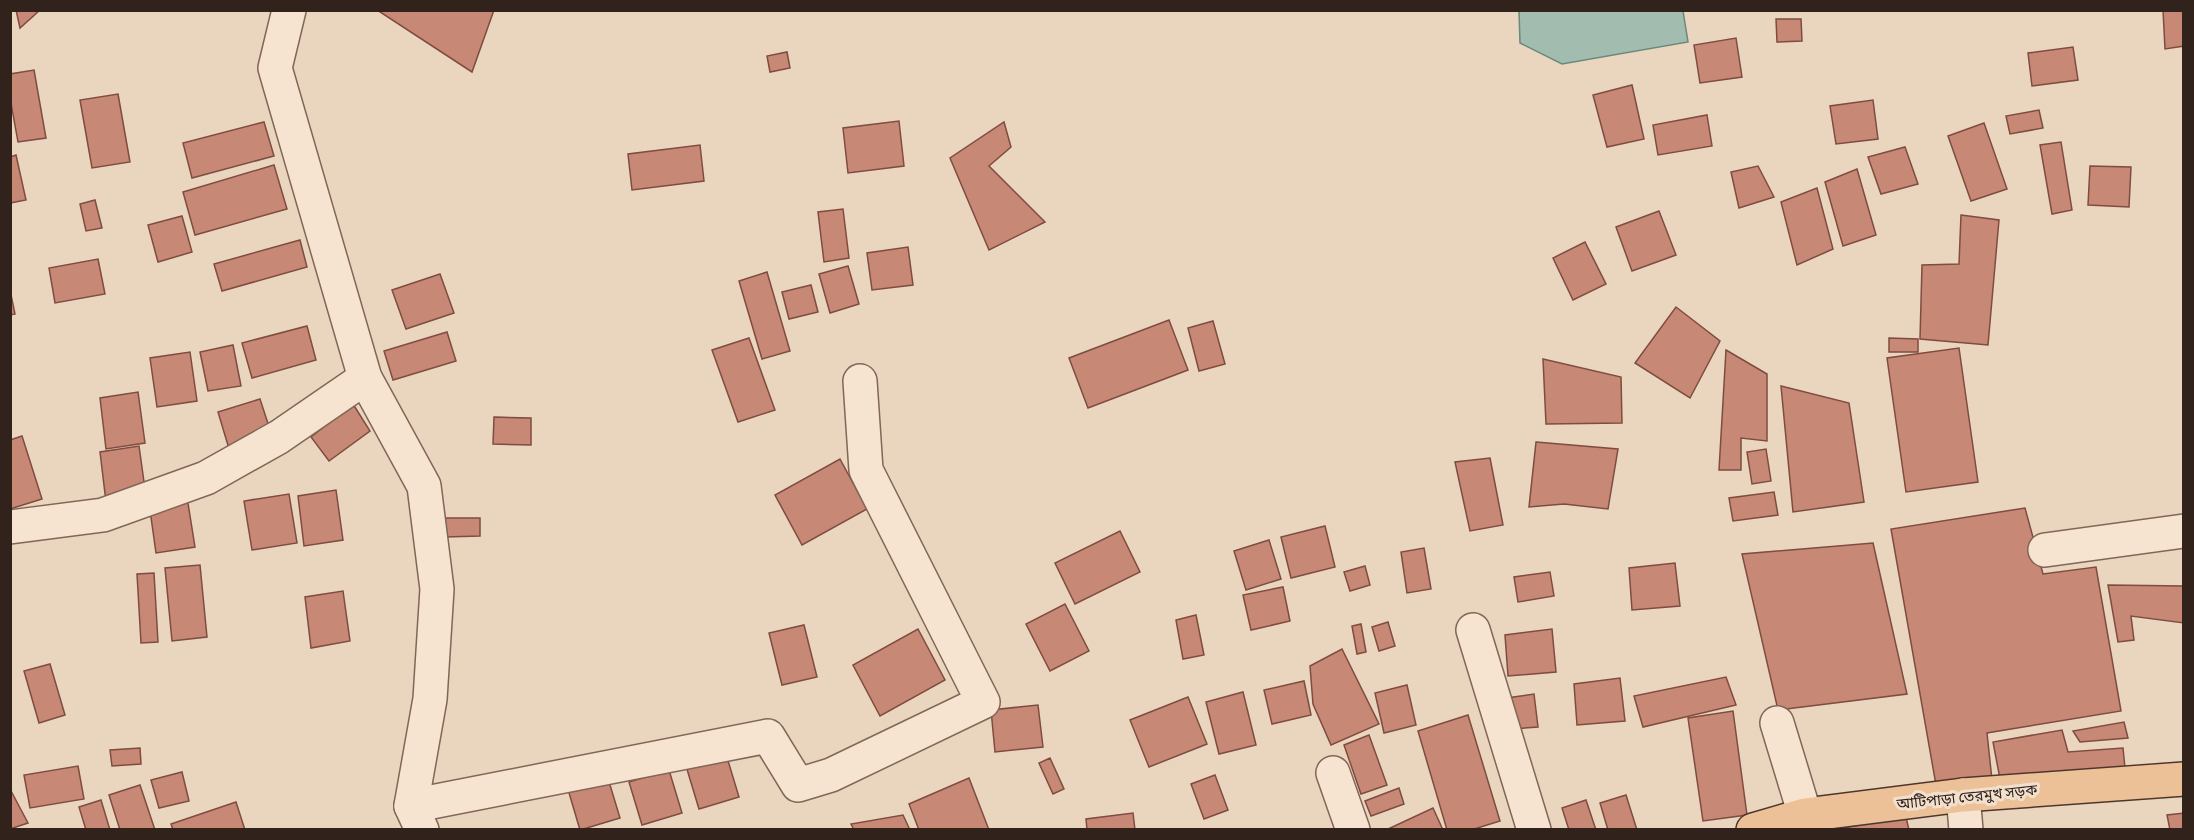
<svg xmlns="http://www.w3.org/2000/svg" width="2194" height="840" font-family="Literata,'Noto Sans Bengali',serif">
	<rect width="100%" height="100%" fill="#ead5bf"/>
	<polygon fill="#a2bcaf" stroke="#6a897b" stroke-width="1.5" points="1519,11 1683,11 1688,42 1562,64 1520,43"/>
	<g fill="#c78876" stroke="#7f4c40" stroke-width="1.5">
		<polygon points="16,10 40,10 20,28"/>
		<polygon points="377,10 494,10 472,72"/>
		<polygon points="2163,10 2184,10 2184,46 2165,49"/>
		<polygon points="1776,19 1801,19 1802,41 1777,42"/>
		<polygon points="1736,38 1742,77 1700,83 1694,45"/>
		<polygon points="2073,47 2078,80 2032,86 2028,53"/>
		<polygon points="787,52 790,68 770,72 767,56"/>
		<polygon points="34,70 46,138 18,142 10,98 10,74"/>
		<polygon points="1632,85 1644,139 1607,147 1593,95"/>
		<polygon points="118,94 130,162 92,168 80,100"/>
		<polygon points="1873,100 1878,139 1836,144 1830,106"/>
		<polygon points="2039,110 2043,128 2010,134 2006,116"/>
		<polygon points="1707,115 1712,146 1658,155 1653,125"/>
		<polygon points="899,121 904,166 848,173 843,128"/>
		<polygon points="264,122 274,156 192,178 183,143"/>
		<polygon points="1004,122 1011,147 989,166 1045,222 989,250 950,158"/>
		<polygon points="1984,123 2007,189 1971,201 1948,136"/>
		<polygon points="2061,142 2072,210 2052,214 2040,145"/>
		<polygon points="700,145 704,181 632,190 628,154"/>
		<polygon points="1905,147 1918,184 1881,194 1868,157"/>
		<polygon points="16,155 26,200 10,203 10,157"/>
		<polygon points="274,165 287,209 195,235 183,192"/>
		<polygon points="1758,166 1774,197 1739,208 1731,172"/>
		<polygon points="2090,166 2131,167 2129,207 2088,205"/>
		<polygon points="1857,169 1876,235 1843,246 1825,182"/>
		<polygon points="1817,188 1833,249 1797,265 1781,202"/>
		<polygon points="95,200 102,228 86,231 80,204"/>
		<polygon points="843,209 849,258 824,262 818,212"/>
		<polygon points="1659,211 1676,255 1632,271 1616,227"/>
		<polygon points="1961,215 1999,220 1988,345 1920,339 1922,265 1959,264"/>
		<polygon points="182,216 192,252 158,262 148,225"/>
		<polygon points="300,240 307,267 222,291 214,264"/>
		<polygon points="1585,242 1606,284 1573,300 1553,258"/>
		<polygon points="908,247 913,285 872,290 867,253"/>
		<polygon points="98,259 105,294 55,303 49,268"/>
		<polygon points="848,266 859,304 830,313 819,274"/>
		<polygon points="767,272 790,351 762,359 739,281"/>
		<polygon points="440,274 454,313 406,329 392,290"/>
		<polygon points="811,285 818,312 789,319 782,292"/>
		<polygon points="10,290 15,314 10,315"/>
		<polygon points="1676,307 1720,341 1690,398 1635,363"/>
		<polygon points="1169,320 1188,370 1088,408 1069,358"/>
		<polygon points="1213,321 1225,364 1199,371 1188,328"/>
		<polygon points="307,326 316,360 252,378 242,343"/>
		<polygon points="447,332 456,361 393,380 384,351"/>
		<polygon points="749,338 775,410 738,422 712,350"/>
		<polygon points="1889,338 1918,339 1918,352 1889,352"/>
		<polygon points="233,345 241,386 208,391 200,352"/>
		<polygon points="1959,348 1978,482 1906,492 1887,358"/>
		<polygon points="1726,350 1767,374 1767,441 1741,438 1741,470 1719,470"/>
		<polygon points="190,352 197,401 157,407 150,358"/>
		<polygon points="1543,359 1621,377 1622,423 1546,424"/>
		<polygon points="1781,386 1849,403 1864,502 1793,512"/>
		<polygon points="138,392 145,443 106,449 100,398"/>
		<polygon points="260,399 273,439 230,452 218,412"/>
		<polygon points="353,404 370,431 329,461 311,437"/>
		<polygon points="494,417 531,418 531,445 493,444"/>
		<polygon points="22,436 42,499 10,509 10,440"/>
		<polygon points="1536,442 1618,449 1608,509 1564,504 1529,507"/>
		<polygon points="139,446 146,496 106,502 100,452"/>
		<polygon points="1766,449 1771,481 1752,484 1747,452"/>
		<polygon points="1490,458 1503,525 1470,531 1455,462"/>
		<polygon points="840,459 867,509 802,545 775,495"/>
		<polygon points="336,490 343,540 304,546 298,496"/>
		<polygon points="1774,492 1778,515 1733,521 1729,498"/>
		<polygon points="289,494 297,543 252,550 244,501"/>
		<polygon points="187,497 195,547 156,553 149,503"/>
		<polygon points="2025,508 2043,574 2096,567 2121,711 1987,733 1992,780 1936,785 1891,529"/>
		<polygon points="445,518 480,518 480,536 445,537"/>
		<polygon points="1325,526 1335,567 1291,578 1281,537"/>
		<polygon points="1120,531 1140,572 1075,604 1055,563"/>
		<polygon points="1269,540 1281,579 1246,590 1234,551"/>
		<polygon points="1873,543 1907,694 1778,710 1742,554"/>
		<polygon points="1424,548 1431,589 1407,593 1401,552"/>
		<polygon points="1675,563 1680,606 1632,610 1629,568"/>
		<polygon points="200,565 207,637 172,641 165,568"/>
		<polygon points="1365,566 1370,585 1350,591 1344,572"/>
		<polygon points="1550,572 1554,596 1518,602 1514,577"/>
		<polygon points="154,573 158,642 141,643 137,574"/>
		<polygon points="2108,585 2184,586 2184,623 2131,616 2134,640 2118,642"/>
		<polygon points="1283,587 1290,621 1251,630 1243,595"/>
		<polygon points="343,591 350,641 311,648 305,597"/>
		<polygon points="1065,604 1089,651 1050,671 1026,624"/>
		<polygon points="1196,615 1204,655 1183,659 1176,620"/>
		<polygon points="1388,622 1395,646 1379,651 1372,627"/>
		<polygon points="1361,624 1366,652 1357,654 1352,626"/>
		<polygon points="804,625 817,677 782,685 769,633"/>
		<polygon points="918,629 945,680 880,716 853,665"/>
		<polygon points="1552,629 1556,672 1508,676 1505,635"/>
		<polygon points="1342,649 1379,724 1331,745 1313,704 1310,666"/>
		<polygon points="50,664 65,715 39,723 24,671"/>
		<polygon points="1726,677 1736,705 1643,727 1634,696"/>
		<polygon points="1620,678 1625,721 1577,725 1574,684"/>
		<polygon points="1304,681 1311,715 1272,724 1264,690"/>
		<polygon points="1407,685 1416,725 1384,733 1375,693"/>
		<polygon points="1243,692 1256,745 1219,754 1206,702"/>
		<polygon points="1534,694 1538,727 1512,729 1507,698"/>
		<polygon points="1188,697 1207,744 1149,767 1130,720"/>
		<polygon points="1038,705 1043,747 995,752 991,710"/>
		<polygon points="1733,711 1747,815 1703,821 1688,718"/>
		<polygon points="1468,715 1500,821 1471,830 1447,830 1418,731"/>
		<polygon points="2124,722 2128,738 2080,742 2073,731"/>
		<polygon points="2062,730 2068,752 2123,748 2125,768 2000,779 1993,742"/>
		<polygon points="1369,735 1387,785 1361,794 1344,745"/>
		<polygon points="140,748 141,764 112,766 110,750"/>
		<polygon points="726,754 739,797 699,809 686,766"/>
		<polygon points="1050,758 1064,789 1053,794 1039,763"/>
		<polygon points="78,766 84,799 30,808 24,775"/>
		<polygon points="669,770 682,813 642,825 629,782"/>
		<polygon points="182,772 189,801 159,808 151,780"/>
		<polygon points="607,775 620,818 580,830 567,786"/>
		<polygon points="1215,775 1228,810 1204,819 1191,784"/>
		<polygon points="969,778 989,830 919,830 909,804"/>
		<polygon points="140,785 155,830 120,830 109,795"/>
		<polygon points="1399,788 1404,804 1371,816 1365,801"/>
		<polygon points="10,789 28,823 10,829"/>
		<polygon points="1626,795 1637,830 1608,830 1600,803"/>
		<polygon points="101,800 110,830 86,830 79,807"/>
		<polygon points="1586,800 1596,830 1569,830 1562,808"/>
		<polygon points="236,802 245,830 173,830 171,824"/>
		<polygon points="1433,808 1443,830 1386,830"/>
		<polygon points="1133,813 1135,830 1087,830 1086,819"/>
		<polygon points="2184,813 2184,830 2170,830 2167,815"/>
		<polygon points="903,815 910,830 854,830 851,824"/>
		<polygon points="1906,817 1909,830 1831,830"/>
	</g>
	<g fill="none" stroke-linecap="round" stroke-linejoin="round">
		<defs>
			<g id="minor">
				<polyline points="289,10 275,68 365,378 424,486 437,589 430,699 411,806 422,830"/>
				<polyline points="10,527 103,515 206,478 279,437 365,378"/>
				<polyline points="2045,550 2184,531"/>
				<polyline points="1473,630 1534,830"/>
				<polyline points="1777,723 1805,815"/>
				<polyline points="1333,773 1353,830"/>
				<polyline points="1963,795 1966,830"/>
				<polyline points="411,806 768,736 798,785 831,775 983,702 866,470 860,381"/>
			</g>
			<polyline id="major" points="1753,830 1805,815 1963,795 2184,779"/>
		</defs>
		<use href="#minor" stroke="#826658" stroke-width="36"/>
		<use href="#major" stroke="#4f362d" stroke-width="36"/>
		<use href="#minor" stroke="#f6e4d1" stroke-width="33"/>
		<use href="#major" stroke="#edc197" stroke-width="33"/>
	</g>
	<g text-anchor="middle" stroke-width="6" stroke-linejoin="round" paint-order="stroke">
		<g font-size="15" fill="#32221c" stroke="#f2e0ce">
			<text transform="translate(1967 797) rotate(-6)" y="5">আটিপাড়া তেরমুখ সড়ক</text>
		</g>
	</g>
	<rect width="2194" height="840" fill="none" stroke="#32221c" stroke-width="24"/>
</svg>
